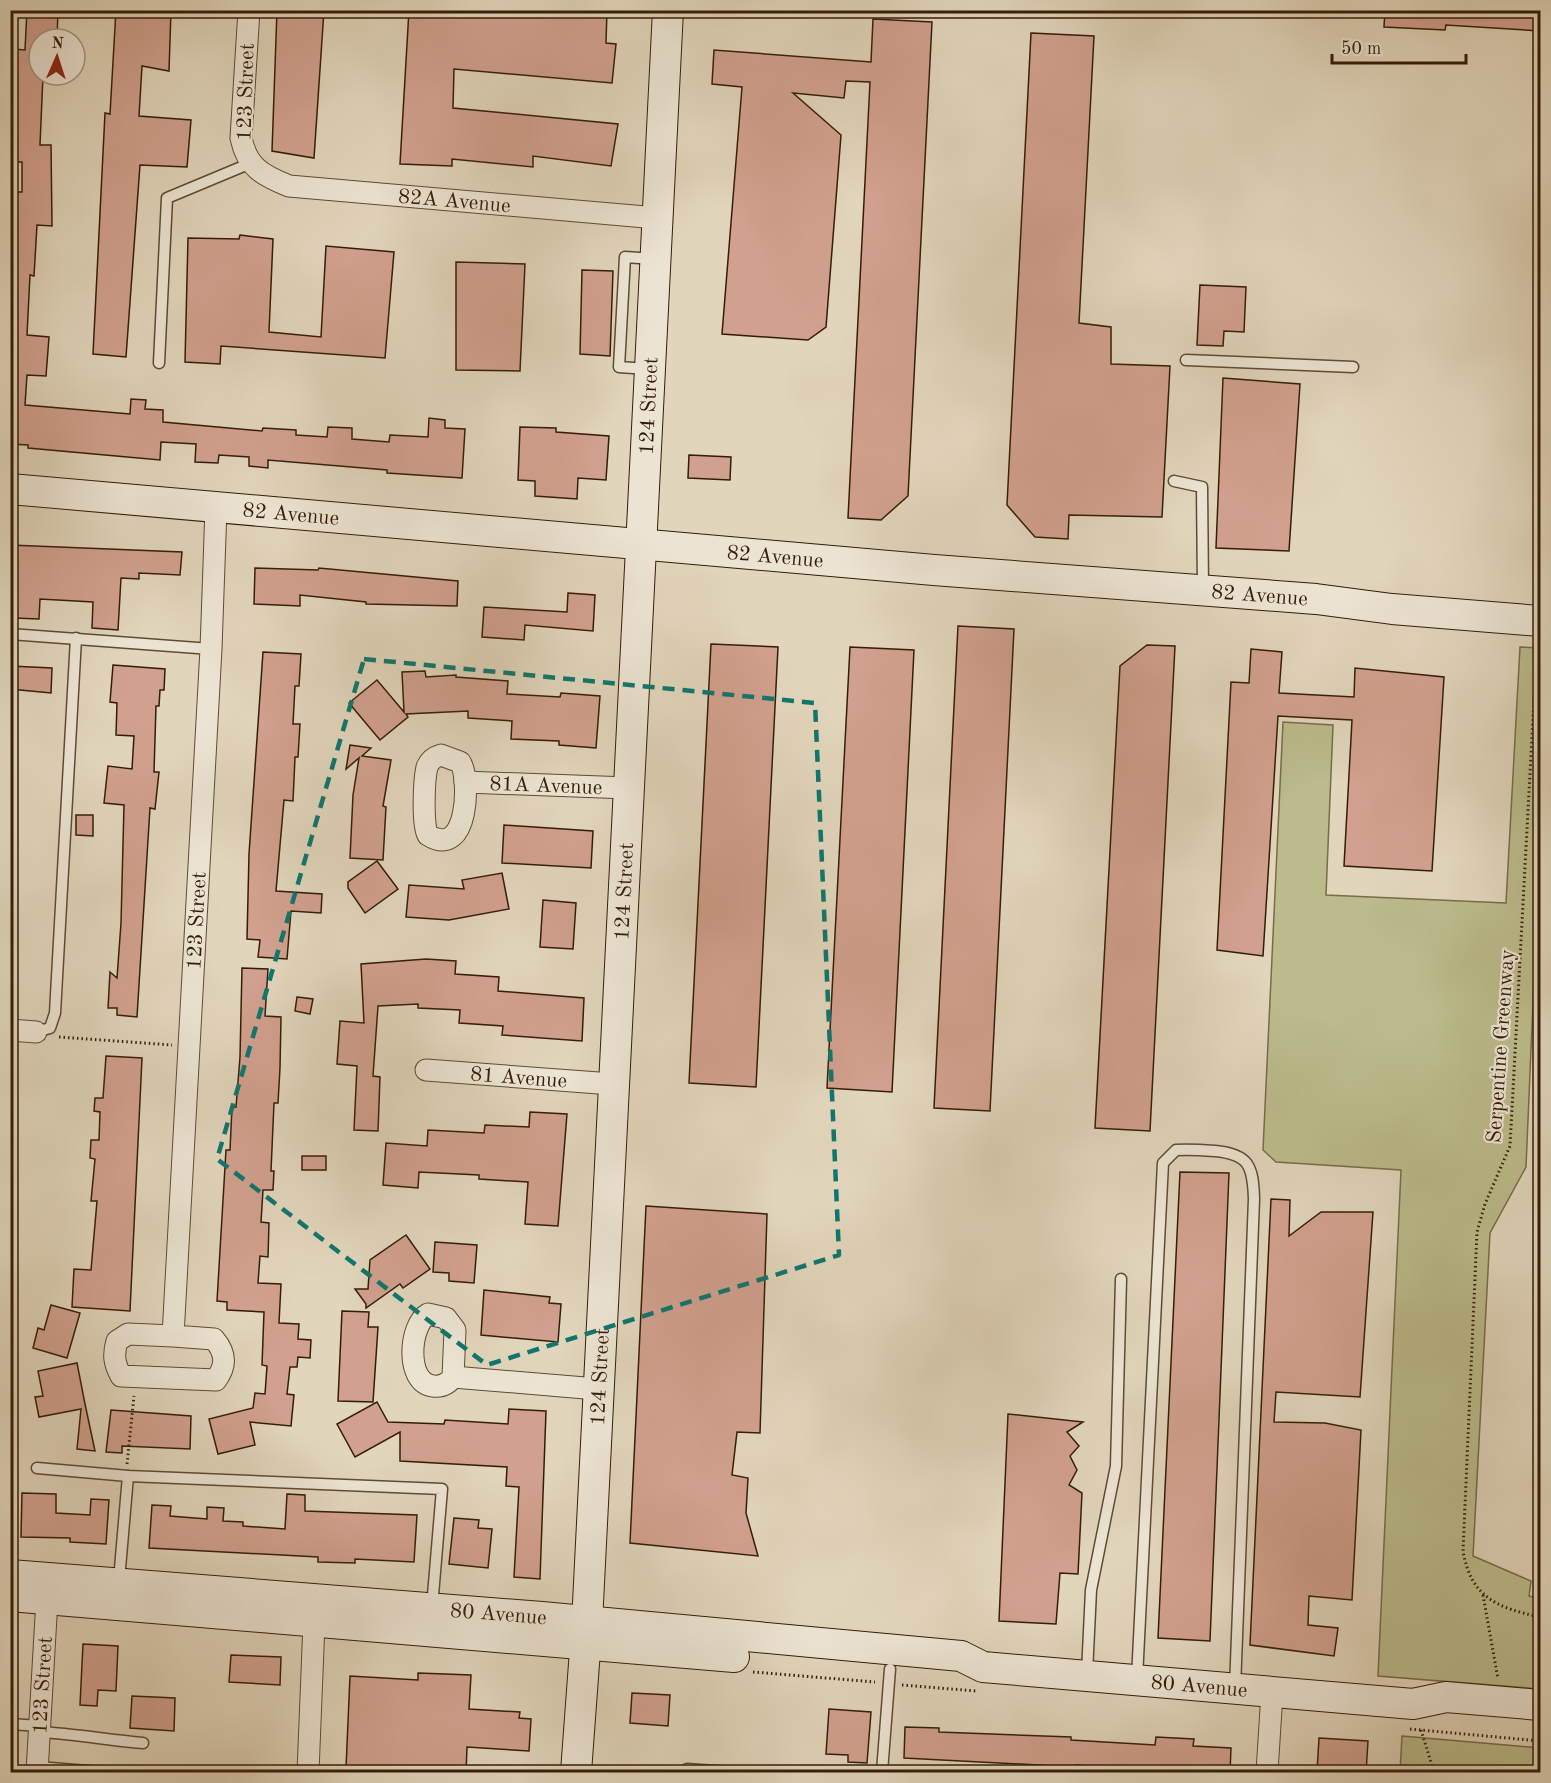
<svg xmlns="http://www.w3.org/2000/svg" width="1551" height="1783" font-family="'Old Standard TT',serif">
	<rect width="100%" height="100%" fill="#e1d5bb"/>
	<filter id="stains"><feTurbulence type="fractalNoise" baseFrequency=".00333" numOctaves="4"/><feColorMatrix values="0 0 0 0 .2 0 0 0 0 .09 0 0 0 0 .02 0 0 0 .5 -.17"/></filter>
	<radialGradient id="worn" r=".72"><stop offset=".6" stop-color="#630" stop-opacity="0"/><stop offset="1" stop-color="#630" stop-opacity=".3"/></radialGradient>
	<g fill="#bbbb8b" stroke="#786c49" stroke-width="1.5">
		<polygon points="1520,647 1540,648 1540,839 1526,1167 1490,1233 1473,1556 1531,1581 1529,1596 1540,1599 1540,1689 1378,1676 1401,1170 1276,1162 1263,1150 1283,722 1333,725 1326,895 1506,903"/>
		<polygon points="1402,1736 1540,1748 1540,1772 1400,1772"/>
	</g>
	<g fill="#d1a08e" stroke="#341d07" stroke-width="1.5">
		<polygon points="27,10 58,10 57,39 39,39 39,75 43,75 40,145 51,145 52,226 37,225 34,276 30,275 27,335 49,337 46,376 27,375 25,405 130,414 131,399 146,400 145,409 163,410 163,422 262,431 263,428 296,430 296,435 327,437 328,427 352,428 352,439 389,442 390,435 428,437 429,418 445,420 445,428 465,429 462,478 387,473 387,470 268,460 268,468 249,466 249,457 219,455 218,463 195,462 196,444 161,442 160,460 28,448 28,445 10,444 10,192 22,192 22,162 10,162 14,75 12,75 13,49 25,50"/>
		<polygon points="116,10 171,10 169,71 142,66 139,116 191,120 187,167 140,165 126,357 93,354 105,113 110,114"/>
		<polygon points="277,10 324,10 314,158 272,151"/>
		<polygon points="409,10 607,10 606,43 616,44 612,83 454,69 453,108 618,124 611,166 533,156 533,167 452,159 452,166 400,164"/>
		<polygon points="1385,10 1540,10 1540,31 1446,25 1445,30 1384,27"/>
		<polygon points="873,19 932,22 908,496 881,520 848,518 870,82 846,81 844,98 793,93 841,135 826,327 808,340 722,334 742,87 712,84 714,50 871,62"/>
		<polygon points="1031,33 1094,36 1079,323 1111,327 1111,364 1170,366 1162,517 1069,515 1068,539 1035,537 1007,505"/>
		<polygon points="240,235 273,239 269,332 321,337 326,246 394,252 385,358 221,346 220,364 185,362 188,238 239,239"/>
		<polygon points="456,262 525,264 520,371 456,370"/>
		<polygon points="582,270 613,271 610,356 580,354"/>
		<polygon points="1200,285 1246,287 1244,332 1224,331 1223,346 1197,345"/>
		<polygon points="1223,378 1300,384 1289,551 1216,548"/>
		<polygon points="520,427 556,428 556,432 609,436 606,480 578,478 577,499 535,496 535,481 518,480"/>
		<polygon points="689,455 731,457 730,480 688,478"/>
		<polygon points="10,545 182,552 180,575 139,573 139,579 121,578 118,630 92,628 93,602 40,599 39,619 14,618 16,574 10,573"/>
		<polygon points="255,568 318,570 319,568 458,581 457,606 366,604 366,602 300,595 300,606 254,604"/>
		<polygon points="568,593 595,595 593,631 525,625 524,640 482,637 484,607 567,612"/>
		<polygon points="958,626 1014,629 990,1111 934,1108"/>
		<polygon points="711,644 778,647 756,1087 689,1083"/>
		<polygon points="1147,645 1175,646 1150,1131 1095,1128 1120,666"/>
		<polygon points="850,647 914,650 892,1092 827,1088"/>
		<polygon points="1251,649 1282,652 1279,693 1354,697 1355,668 1444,677 1432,871 1344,866 1352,720 1278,716 1263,956 1217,950 1231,682 1249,683"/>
		<polygon points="263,652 301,654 299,686 295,686 293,724 300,724 298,757 295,757 293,801 284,800 276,891 322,894 321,913 291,911 287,959 258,957 260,940 247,939 249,854"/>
		<polygon points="113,665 165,669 164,690 160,690 159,706 156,706 154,772 159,772 155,809 150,808 137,1017 117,1015 117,1008 108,1008 110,972 117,978 121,923 124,805 104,803 108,766 132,769 134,736 116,735 117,703 110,702"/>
		<polygon points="10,666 52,668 51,693 10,689"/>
		<polygon points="425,671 426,677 456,675 456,677 508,681 507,694 560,697 561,693 600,696 596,748 559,745 559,741 511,739 512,721 468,718 468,711 406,714 408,717 380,740 349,703 377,680 404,712 402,672"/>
		<polygon points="350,745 371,748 362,756 391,760 383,806 386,807 383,860 350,858 353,795 359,758 346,769"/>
		<polygon points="76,815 93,815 93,836 76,835"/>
		<polygon points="504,825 593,831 591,868 502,863"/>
		<polygon points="377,861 398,889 365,913 348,888 348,882"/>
		<polygon points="502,873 509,909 449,920 406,917 409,885 464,889 462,880"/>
		<polygon points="543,900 576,903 573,949 540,947"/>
		<polygon points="426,959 456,961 455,974 499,977 498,991 584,998 582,1041 502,1035 503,1026 459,1023 460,1010 418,1008 418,1004 378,1006 373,1076 380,1077 378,1131 354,1130 357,1066 337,1064 340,1021 364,1023 361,964"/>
		<polygon points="242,968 268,969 265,1016 281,1017 280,1068 278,1103 274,1103 271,1171 274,1171 273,1190 263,1190 261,1222 269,1223 268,1257 260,1256 258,1283 281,1284 279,1323 299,1324 298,1339 311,1340 310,1358 298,1357 297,1367 290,1367 287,1394 294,1395 291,1426 250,1422 255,1445 218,1454 209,1419 253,1408 255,1393 265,1394 267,1366 262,1365 264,1312 227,1310 227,1302 217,1301 226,1150 230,1150 232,1107 236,1107 240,1057"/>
		<polygon points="297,997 313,999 310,1014 295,1011"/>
		<polygon points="106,1056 142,1058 130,1311 72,1307 74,1269 91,1270 97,1201 91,1201 95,1159 90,1158 91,1140 99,1140 100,1112 94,1111 95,1098 103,1098"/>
		<polygon points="530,1112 567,1114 558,1226 525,1224 528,1182 479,1179 479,1175 419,1172 418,1188 383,1185 386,1143 427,1146 428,1130 484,1133 485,1125 529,1127"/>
		<rect x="302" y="1156" width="24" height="14"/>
		<polygon points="1180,1172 1229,1173 1210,1641 1158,1638"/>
		<polygon points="1271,1199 1290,1200 1289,1236 1321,1212 1373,1212 1360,1397 1276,1392 1274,1422 1325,1423 1361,1430 1352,1600 1309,1596 1308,1625 1338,1628 1334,1656 1250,1645"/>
		<polygon points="646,1206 767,1214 760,1433 737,1432 732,1475 748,1478 746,1513 758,1556 630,1543"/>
		<polygon points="406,1235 430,1269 403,1288 400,1284 366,1308 366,1304 355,1289 368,1289 370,1260"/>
		<polygon points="435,1242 477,1245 474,1283 449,1281 449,1273 433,1272"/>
		<polygon points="484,1290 550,1297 549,1303 561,1304 558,1342 481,1335"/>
		<polygon points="51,1305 80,1313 67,1358 33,1348 38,1328 44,1330"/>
		<polygon points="342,1311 369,1312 368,1327 378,1327 373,1402 338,1401"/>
		<polygon points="77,1363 85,1404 95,1451 77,1449 81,1409 39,1417 35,1397 43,1396 38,1371"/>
		<polygon points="377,1402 388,1422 444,1424 445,1420 508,1424 509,1409 546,1411 540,1579 514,1577 519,1487 506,1486 507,1467 400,1461 400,1432 355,1457 337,1424"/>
		<polygon points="111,1410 191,1416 190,1449 122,1446 122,1453 106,1452"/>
		<polygon points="1008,1414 1083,1422 1067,1432 1079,1446 1070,1456 1077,1470 1069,1485 1082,1493 1078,1574 1060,1573 1056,1624 999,1621"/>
		<polygon points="22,1493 56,1494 56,1513 90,1515 91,1499 109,1500 106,1544 70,1542 70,1538 21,1537"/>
		<polygon points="287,1494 305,1495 305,1511 417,1515 414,1562 355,1559 355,1563 318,1562 318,1557 149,1548 152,1505 171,1506 170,1516 207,1519 207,1507 224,1508 223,1521 243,1522 243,1526 285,1529"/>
		<polygon points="454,1518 479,1520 478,1528 492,1529 488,1568 449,1564"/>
		<polygon points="83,1644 118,1646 116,1691 98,1690 97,1706 80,1705"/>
		<polygon points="231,1655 281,1657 280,1685 229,1682"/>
		<polygon points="418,1673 471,1675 469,1709 520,1712 519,1718 531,1719 529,1751 467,1747 466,1773 346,1768 350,1676 418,1680"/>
		<polygon points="632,1693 670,1695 668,1726 630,1723"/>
		<polygon points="132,1696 175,1698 174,1731 130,1728"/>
		<polygon points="829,1709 871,1712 867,1763 848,1762 848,1755 826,1754"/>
		<polygon points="905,1727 939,1728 939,1732 1071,1737 1071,1740 1155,1745 1156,1737 1194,1739 1193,1746 1231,1748 1230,1773 1120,1773 1108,1771 1108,1767 1076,1765 1076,1773 1057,1773 1057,1766 904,1758"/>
		<polygon points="1319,1738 1368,1741 1366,1773 1317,1772"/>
	</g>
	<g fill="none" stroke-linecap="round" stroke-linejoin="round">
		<defs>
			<g id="lane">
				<polyline points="1186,360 1353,367"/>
				<polyline points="159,363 167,198 251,163"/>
				<polyline points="648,369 619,367 625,257 654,259"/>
				<polyline points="1174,481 1202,487 1203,588"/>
				<polyline points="10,634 211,649"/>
				<polyline points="36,1032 50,1028 55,1013 76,638"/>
				<polyline points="37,1468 128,1476 442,1489 432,1607"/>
				<polyline points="119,1580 128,1476"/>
				<polyline points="1087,1673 1091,1590 1116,1466 1121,1279"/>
				<path d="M1137,1678L1163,1163L1176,1150C1189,1149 1202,1150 1215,1151C1249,1154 1253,1166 1254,1199L1235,1688"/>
				<polyline points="10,1724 40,1726"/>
				<path d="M40,1732C75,1734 108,1740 143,1743"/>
				<polyline points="38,1767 101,1772"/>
				<polyline points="687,1769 730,1772"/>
				<polyline points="882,1772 890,1669"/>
			</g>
			<g id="street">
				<path id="s1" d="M249,10L241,138C247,167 262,175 289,186L657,218"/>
				<path d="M441,755L460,762C470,775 470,861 428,835C422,826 424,779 427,767C430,760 434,757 441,755Z"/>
				<path id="s2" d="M465,782L628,788"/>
				<polyline points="10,1030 36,1032"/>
				<path id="s3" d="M426,1070L612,1084"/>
				<path d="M428,1314L446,1318L455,1330L453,1377C448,1384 441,1387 433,1386C405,1383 409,1325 428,1314Z"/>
				<path id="s4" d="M173,1336L214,1339C226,1353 227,1365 216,1380L121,1376C114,1363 113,1355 117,1341L128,1334L173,1336L211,649L216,508"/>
				<polyline points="453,1377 597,1389"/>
				<path id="s5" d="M37,1772L47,1599"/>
				<polyline points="308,1772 314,1623"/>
				<polyline points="1267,1772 1272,1693"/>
			</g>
			<g id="secondary">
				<path id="s6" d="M10,489L934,570L1316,599L1392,609L1540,621"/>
				<path id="s7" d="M10,1575L542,1617L961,1656L983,1667L1413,1704L1446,1697L1540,1705"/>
				<polyline points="10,1596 734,1657"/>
				<path id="s8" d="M576,1772L587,1623L668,10"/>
			</g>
		</defs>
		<use href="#lane" stroke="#5f4b34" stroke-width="13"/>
		<use href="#street" stroke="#5f4b34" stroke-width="23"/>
		<use href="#secondary" stroke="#341d07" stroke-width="32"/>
		<g stroke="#341d07" stroke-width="3" stroke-dasharray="1.5 3" stroke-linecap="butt">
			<path d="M1537,643L1510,1146L1485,1204L1477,1232L1463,1551C1471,1598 1498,1608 1540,1617"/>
			<polyline points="59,1037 172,1045"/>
			<polyline points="127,1464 134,1396"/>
			<polyline points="1483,1595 1498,1679"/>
			<polyline points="753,1672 875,1682"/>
			<polyline points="902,1685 976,1691"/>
			<polyline points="1410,1729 1540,1741"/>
			<polyline points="1421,1730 1434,1772"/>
		</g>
		<use href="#lane" stroke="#ece4d3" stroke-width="10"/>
		<use href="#street" stroke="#ece4d3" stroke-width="21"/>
		<use href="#secondary" stroke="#ece4d3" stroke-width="30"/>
	</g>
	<path fill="none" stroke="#0f766e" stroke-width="4.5" stroke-dasharray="12 8" stroke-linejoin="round" d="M364,659L815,703L839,1255L487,1365L217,1159Z"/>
	<g text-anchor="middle" stroke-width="4.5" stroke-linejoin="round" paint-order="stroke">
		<g font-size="21" fill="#341d07" stroke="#ece4d3">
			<text transform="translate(245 92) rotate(-88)" y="7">123 Street</text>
			<text dy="7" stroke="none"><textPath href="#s1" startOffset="366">82A Avenue</textPath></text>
			<text dy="7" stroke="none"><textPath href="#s8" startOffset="1368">124 Street</textPath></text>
			<text dy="7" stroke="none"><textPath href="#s6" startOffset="282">82 Avenue</textPath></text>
			<text dy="7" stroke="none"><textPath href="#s6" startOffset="768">82 Avenue</textPath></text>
			<text dy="7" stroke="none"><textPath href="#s6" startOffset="1254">82 Avenue</textPath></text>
			<text dy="7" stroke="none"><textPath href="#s2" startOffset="81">81A Avenue</textPath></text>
			<text dy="7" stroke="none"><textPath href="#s8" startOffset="882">124 Street</textPath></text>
			<text dy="7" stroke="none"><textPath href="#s4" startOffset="692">123 Street</textPath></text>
			<text transform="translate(1500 1046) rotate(-86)" y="7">Serpentine Greenway</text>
			<text dy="7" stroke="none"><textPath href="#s3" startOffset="93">81 Avenue</textPath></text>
			<text dy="7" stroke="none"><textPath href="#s8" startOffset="396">124 Street</textPath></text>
			<text dy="7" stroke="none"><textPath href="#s7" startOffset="490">80 Avenue</textPath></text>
			<text dy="7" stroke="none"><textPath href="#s5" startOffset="87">123 Street</textPath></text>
			<text dy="7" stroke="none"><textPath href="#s7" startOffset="1196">80 Avenue</textPath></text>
		</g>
	</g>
	<rect width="1551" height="1783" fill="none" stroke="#e1d5bb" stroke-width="36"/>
	<rect x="12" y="12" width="1527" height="1759" fill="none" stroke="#341d07" stroke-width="3"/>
	<rect x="18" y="18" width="1515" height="1747" fill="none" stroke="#341d07" stroke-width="1.5"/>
	<g transform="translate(57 57) rotate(3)"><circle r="28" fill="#ece4d3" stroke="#a29481" stroke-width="1.5"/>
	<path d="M0-4.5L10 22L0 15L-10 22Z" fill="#8f2418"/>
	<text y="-9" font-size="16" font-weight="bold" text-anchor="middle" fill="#341d07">N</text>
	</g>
	<path d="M1332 54v9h134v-9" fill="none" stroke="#341d07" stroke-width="3"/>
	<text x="1341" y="54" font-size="18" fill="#341d07" stroke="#ece4d3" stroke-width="4.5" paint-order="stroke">50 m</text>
	<rect width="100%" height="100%" filter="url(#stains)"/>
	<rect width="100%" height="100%" fill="url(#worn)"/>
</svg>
